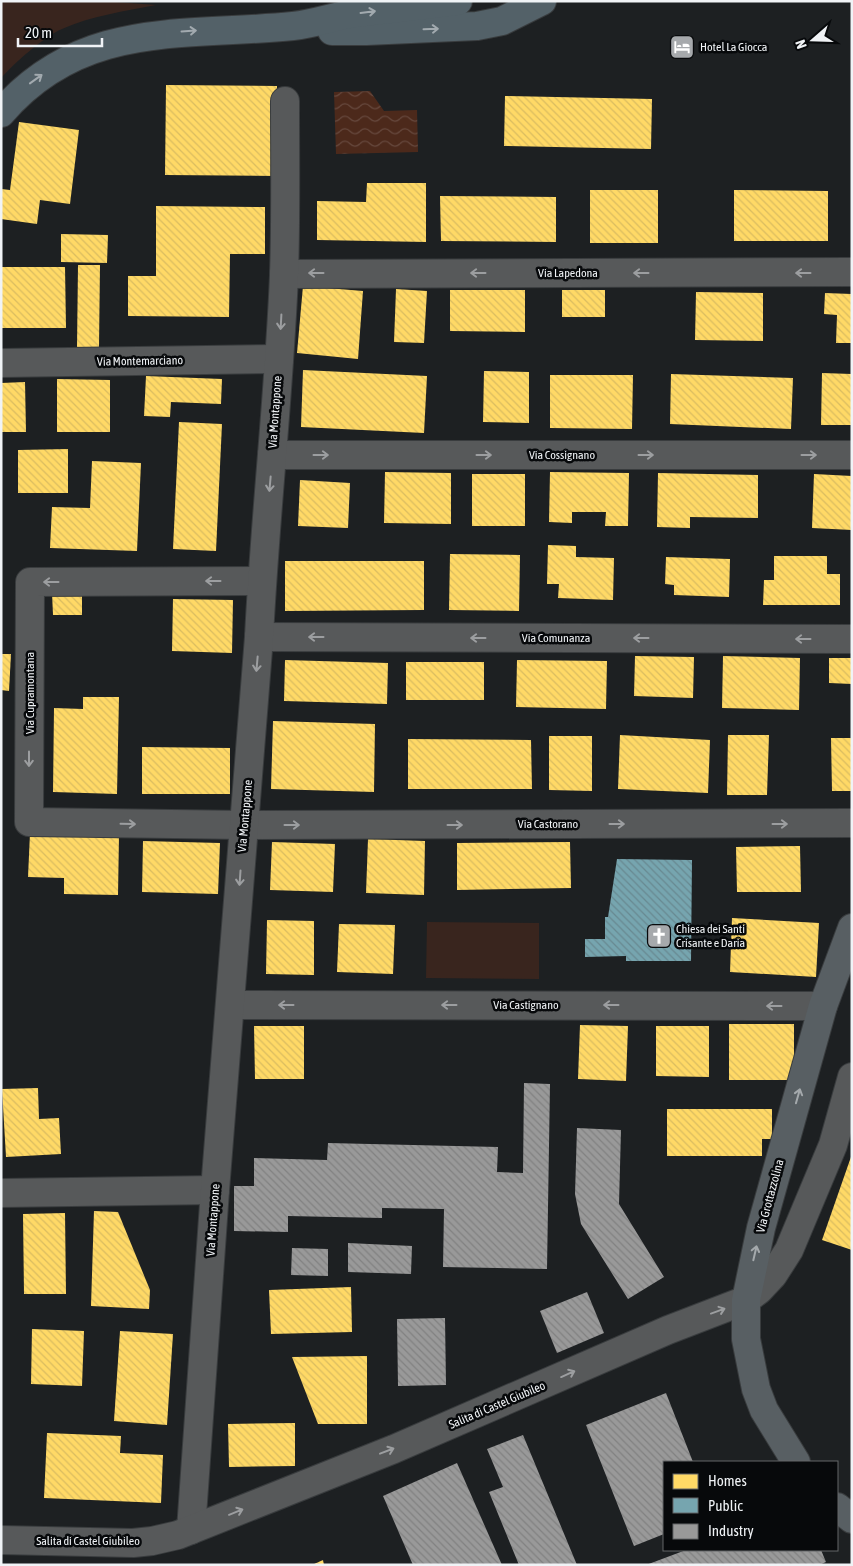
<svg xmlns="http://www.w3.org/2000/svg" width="853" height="1566" font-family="'Asap Condensed',sans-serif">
	<defs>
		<pattern id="water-waves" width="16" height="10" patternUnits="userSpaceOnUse" patternTransform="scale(1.25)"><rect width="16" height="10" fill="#4c291b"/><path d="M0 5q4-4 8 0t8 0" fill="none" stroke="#66483d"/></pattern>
		<pattern id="homes-back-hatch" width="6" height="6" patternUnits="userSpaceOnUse" patternTransform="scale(1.25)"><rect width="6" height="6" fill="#ffd966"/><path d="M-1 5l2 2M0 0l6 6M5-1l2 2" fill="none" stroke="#dabc60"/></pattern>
		<pattern id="public-back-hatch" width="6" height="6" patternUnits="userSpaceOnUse" patternTransform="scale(1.25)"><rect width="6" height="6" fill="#76a5af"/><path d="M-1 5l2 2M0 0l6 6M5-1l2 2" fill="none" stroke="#688991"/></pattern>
		<pattern id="industry-back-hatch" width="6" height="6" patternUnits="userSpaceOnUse" patternTransform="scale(1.25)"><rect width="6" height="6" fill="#999"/><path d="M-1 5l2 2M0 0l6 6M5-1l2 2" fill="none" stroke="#818181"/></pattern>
	</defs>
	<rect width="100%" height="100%" fill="#1d2022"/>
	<g fill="#39251e">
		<path d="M1,1H103L156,5C125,11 91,16 62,29C42,38 16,62 1,78Z"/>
		<polygon points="427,922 539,923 539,979 426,978"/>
	</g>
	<polygon fill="url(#water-waves)" points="370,91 384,111 417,110 418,152 336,154 334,92"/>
	<g fill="url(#homes-back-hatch)">
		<polygon points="166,85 277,86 277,176 165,175"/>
		<polygon points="505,96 652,99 651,149 504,146"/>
		<polygon points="19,122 79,130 70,204 40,200 37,224 1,219 1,189 10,190"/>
		<polygon points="367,183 426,183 426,242 317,240 317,201 366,202"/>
		<rect x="590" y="190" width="68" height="53"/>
		<polygon points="734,190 828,191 828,241 734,241"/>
		<polygon points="440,196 556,197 556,242 441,241"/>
		<polygon points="156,206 265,207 265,254 230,254 229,317 128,316 128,276 156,276"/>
		<polygon points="61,234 108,235 107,263 61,262"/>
		<polygon points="78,265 100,265 99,347 77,347"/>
		<polygon points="1,267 65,267 66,328 1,328"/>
		<polygon points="303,286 363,291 358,359 297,353"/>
		<polygon points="396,289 427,291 424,343 394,342"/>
		<polygon points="450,290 525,290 525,332 450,331"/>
		<rect x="562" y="290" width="43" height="27"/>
		<polygon points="696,292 763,293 763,341 695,340"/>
		<polygon points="825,293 852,294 852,343 836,343 837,315 824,314"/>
		<polygon points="303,370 427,376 424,433 301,427"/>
		<polygon points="484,371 529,372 529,423 483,422"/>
		<polygon points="822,373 852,374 852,425 821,425"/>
		<polygon points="671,374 793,378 791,429 670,424"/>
		<polygon points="550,375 633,375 632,429 550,428"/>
		<polygon points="146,376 222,379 221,404 171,402 170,417 144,416"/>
		<polygon points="57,379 110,380 110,432 57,432"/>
		<polygon points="25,382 26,432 1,432 1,383"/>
		<polygon points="179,422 222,424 216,551 173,549"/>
		<polygon points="68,449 68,493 18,493 18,450"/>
		<polygon points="92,461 141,463 137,551 50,548 52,507 90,508"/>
		<polygon points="385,472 451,473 451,524 384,523"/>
		<polygon points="550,472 629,473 628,526 605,526 606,512 572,512 572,523 549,522"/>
		<polygon points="658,473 758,475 758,518 690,517 690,528 657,527"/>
		<rect x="472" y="474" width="53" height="52"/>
		<polygon points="814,474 852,476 852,530 812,528"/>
		<polygon points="300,480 350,483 348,528 298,526"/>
		<polygon points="548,545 576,546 576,557 614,558 613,600 558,598 559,584 547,584"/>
		<polygon points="450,554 520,555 519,611 449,610"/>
		<polygon points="774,556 827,556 827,574 840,574 840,605 763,605 764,580 774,580"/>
		<polygon points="666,557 730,559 729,597 674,595 674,585 665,584"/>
		<polygon points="285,561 424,561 424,610 285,611"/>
		<polygon points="52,593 82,593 82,615 53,615"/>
		<polygon points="173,599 233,600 232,653 172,651"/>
		<polygon points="1,654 11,654 9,691 1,690"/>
		<polygon points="635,656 694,657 693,698 634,696"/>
		<polygon points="723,656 800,658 799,710 722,708"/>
		<polygon points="829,658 852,658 852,684 829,683"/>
		<polygon points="285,660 388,663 387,704 284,701"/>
		<polygon points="517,660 607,661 606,709 516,707"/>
		<rect x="406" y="662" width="78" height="38"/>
		<polygon points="83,697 119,697 117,794 53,792 54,708 83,709"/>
		<polygon points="273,721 375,724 374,792 271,789"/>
		<polygon points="620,735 710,740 708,793 618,789"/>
		<polygon points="728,735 769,735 767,795 727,795"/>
		<polygon points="549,736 592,736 592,791 549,790"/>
		<polygon points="831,738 852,738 852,791 832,791"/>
		<polygon points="408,739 531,740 532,789 408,789"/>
		<polygon points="142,747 230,748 230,794 142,794"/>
		<polygon points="30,833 119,836 118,895 64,894 64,878 28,877"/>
		<polygon points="368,839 425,841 424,895 366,893"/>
		<polygon points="143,841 220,843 218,894 142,892"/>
		<polygon points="272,842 335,844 333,892 270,890"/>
		<polygon points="570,842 571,888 457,890 457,843"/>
		<polygon points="800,846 801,892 737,892 736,847"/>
		<polygon points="732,918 819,923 816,977 730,972"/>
		<polygon points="267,920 314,921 314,975 266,974"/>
		<polygon points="339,924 395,925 393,974 337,972"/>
		<rect x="729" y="1024" width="65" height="56"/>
		<polygon points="580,1025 628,1026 626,1081 578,1079"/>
		<polygon points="254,1026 304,1026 304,1079 255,1079"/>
		<polygon points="656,1026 709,1026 709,1077 656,1076"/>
		<polygon points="38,1088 39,1119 59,1118 61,1154 6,1157 2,1089"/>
		<polygon points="667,1109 772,1109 772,1139 762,1139 762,1156 667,1156"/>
		<polygon points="852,1154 852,1250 822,1240"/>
		<polygon points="94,1211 118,1212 150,1290 149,1309 91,1306"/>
		<polygon points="65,1213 66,1294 24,1294 23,1214"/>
		<polygon points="351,1287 352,1332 271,1334 269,1290"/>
		<polygon points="32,1329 84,1331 82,1386 31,1384"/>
		<polygon points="120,1331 173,1334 167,1425 114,1421"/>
		<polygon points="367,1356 367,1424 318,1424 292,1357"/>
		<polygon points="295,1423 295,1466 229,1467 228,1424"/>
		<polygon points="47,1433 121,1436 120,1453 163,1455 161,1503 44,1498"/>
		<polygon points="323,1560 324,1565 312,1565"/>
	</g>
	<polygon fill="url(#public-back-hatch)" points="617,859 692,860 691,961 626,961 626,956 585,957 585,939 605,939 605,917 608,917"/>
	<g fill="url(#industry-back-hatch)">
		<polygon points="524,1083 550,1084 547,1269 443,1267 444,1209 382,1208 382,1218 288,1216 288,1232 234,1231 234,1186 254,1186 254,1158 327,1160 328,1143 498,1147 497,1172 523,1173"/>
		<polygon points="577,1128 621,1130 619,1204 664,1277 628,1299 581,1224 575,1194"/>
		<polygon points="348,1243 412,1246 411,1274 348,1272"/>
		<polygon points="292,1248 328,1249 328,1276 291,1275"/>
		<polygon points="587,1292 604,1333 557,1353 540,1311"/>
		<polygon points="445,1318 446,1385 398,1386 397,1319"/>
		<polygon points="666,1393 693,1462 664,1462 664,1534 634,1546 586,1425"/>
		<polygon points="523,1435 577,1565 519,1565 489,1492 503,1487 487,1449"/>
		<polygon points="457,1463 502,1565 413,1565 383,1496"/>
		<polygon points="686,1550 821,1550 826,1562 819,1565 646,1565"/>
	</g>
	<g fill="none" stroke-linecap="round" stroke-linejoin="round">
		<defs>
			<g id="street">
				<polyline points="284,274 852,272"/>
				<polyline points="1,363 279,359"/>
				<polyline points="272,455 852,455"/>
				<polyline points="262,581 30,582 29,822 244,825 852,823"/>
				<polyline points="259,637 852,639"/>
				<polyline points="230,1005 823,1006"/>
				<polyline points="1,1193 215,1190"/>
				<path d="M191,1530L215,1190L259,637C265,516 279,396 284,275C286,217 285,159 285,101"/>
				<polyline points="1,1540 133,1543 152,1541 178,1535 394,1449 668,1330 746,1300 759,1290 773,1275 789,1250 833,1145 852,1077"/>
			</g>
			<g id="secondary">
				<polyline points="796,1462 764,1410 756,1389 746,1339 746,1300 761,1228 823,1006 852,928"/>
				<polyline points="837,1507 852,1519"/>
			</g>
			<g id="highway">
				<polyline points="332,31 366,31 477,26 502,21 542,1"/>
				<path d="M1,113C82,19 184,37 293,26C312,24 330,18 349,14C385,9 422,6 458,1"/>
			</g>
		</defs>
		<use href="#street" stroke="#393c3e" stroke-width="30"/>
		<use href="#secondary" stroke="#393c3e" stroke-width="30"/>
		<use href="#highway" stroke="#393c3e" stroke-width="30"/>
		<use href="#street" stroke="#57595a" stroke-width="28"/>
		<use href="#secondary" stroke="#585f63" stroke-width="28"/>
		<use href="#highway" stroke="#536168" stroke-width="28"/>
	</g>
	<defs><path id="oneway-shaft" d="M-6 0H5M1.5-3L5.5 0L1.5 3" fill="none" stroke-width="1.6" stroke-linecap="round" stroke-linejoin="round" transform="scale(1.25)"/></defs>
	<g stroke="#a2aaaf">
		<use href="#oneway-shaft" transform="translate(368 12) rotate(-7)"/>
		<use href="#oneway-shaft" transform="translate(431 29) rotate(-2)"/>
		<use href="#oneway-shaft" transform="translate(189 31) rotate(-4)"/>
		<use href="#oneway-shaft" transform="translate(36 79) rotate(-36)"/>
	</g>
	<g stroke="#9c9ea0">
		<use href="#oneway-shaft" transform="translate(316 273) rotate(180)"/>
		<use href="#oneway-shaft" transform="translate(478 273) rotate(180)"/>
		<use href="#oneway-shaft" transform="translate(641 273) rotate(180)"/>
		<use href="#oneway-shaft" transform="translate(803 273) rotate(180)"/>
		<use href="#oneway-shaft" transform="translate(281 322) rotate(93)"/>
		<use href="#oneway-shaft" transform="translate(321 455)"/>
		<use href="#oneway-shaft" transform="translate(484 455)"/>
		<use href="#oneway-shaft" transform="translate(646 455)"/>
		<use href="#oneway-shaft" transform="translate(809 455)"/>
		<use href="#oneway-shaft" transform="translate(270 484) rotate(95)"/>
		<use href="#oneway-shaft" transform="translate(213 581) rotate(180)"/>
		<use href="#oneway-shaft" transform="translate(51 582) rotate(180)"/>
		<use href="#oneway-shaft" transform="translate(316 637) rotate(-180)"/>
		<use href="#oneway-shaft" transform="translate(478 638) rotate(-180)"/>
		<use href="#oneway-shaft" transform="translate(641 638) rotate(-180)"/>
		<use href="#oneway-shaft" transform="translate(803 639) rotate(-180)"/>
		<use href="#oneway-shaft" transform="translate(257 664) rotate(95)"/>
		<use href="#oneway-shaft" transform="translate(29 759) rotate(90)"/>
		<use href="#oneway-shaft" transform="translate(128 824) rotate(1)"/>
		<use href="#oneway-shaft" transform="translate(617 824)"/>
		<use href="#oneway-shaft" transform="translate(780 824)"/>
		<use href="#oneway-shaft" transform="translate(292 825)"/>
		<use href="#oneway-shaft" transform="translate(455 825)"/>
		<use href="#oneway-shaft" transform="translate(240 878) rotate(94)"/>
		<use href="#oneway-shaft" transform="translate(286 1005) rotate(-180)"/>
		<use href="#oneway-shaft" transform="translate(449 1005) rotate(-180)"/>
		<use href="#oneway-shaft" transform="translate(611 1005) rotate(-180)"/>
		<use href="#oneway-shaft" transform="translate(774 1006) rotate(-180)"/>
		<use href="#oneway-shaft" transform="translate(718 1311) rotate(-20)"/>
		<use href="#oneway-shaft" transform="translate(568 1374) rotate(-24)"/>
		<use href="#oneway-shaft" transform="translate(387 1451) rotate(-21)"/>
		<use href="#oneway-shaft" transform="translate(236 1512) rotate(-22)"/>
	</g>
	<g stroke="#a4a9ac">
		<use href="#oneway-shaft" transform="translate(798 1096) rotate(-74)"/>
		<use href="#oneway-shaft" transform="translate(755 1253) rotate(-77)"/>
	</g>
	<defs>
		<symbol id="hotel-square" viewBox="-11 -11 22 22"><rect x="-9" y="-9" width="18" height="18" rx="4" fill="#a6a9ac" stroke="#07090b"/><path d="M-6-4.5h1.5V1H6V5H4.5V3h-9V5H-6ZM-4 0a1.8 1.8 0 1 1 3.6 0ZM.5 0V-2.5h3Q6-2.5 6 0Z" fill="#fff"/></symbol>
		<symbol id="church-square" viewBox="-11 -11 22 22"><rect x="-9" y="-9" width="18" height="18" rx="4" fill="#a6a9ac" stroke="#07090b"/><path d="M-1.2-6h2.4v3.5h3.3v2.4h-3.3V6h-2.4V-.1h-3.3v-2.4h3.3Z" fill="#fff"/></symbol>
	</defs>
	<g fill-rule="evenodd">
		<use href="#hotel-square" x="668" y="33" width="28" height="28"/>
		<use href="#church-square" x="645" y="922" width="28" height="28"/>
	</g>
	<g text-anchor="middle" stroke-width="5" stroke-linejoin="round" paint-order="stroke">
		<g font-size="12" fill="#f0f3f6" stroke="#07090b" text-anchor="start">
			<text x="700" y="51">Hotel La Giocca</text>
			<text x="676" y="933">Chiesa dei Santi<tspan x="676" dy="14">Crisante e Daria</tspan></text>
		</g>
		<g font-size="12" fill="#f0f3f6" stroke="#07090b">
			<text x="568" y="277">Via Lapedona</text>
			<text transform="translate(140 361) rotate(-1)" y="4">Via Montemarciano</text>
			<text transform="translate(275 412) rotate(-86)" y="4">Via Montappone</text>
			<text x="562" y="459">Via Cossignano</text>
			<text x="556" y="642">Via Comunanza</text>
			<text transform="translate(30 693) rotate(-90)" y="4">Via Cupramontana</text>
			<text transform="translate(245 816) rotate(-85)" y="4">Via Montappone</text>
			<text x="548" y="828">Via Castorano</text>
			<text x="526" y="1009">Via Castignano</text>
			<text transform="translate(770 1196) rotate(-75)" y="4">Via Grottazzolina</text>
			<text transform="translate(213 1220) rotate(-86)" y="4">Via Montappone</text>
			<text transform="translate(497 1405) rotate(-23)" y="4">Salita di Castel Giubileo</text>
			<text x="88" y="1545">Salita di Castel Giubileo</text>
		</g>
	</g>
	<rect width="853" height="1566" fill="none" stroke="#f0f3f6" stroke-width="5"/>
	<rect x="663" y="1461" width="175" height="90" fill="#07090b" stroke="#646769"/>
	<rect x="673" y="1474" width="25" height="15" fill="#ffd966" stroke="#646769"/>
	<text x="708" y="1486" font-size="15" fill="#f0f3f6">Homes</text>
	<rect x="673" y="1498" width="25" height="15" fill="#76a5af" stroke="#646769"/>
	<text x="708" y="1511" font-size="15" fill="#f0f3f6">Public</text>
	<rect x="673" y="1524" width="25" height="15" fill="#999999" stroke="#646769"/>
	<text x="708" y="1536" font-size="15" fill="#f0f3f6">Industry</text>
	<g transform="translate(813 40) rotate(250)" stroke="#07090b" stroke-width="4" paint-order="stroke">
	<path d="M0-4L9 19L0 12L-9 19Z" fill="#f0f3f6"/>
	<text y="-8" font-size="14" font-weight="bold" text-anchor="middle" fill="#f0f3f6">N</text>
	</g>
	<path d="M18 38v8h84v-8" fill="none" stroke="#f0f3f6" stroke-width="2.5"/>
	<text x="25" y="38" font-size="15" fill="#f0f3f6" stroke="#07090b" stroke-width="4" paint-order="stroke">20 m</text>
</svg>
